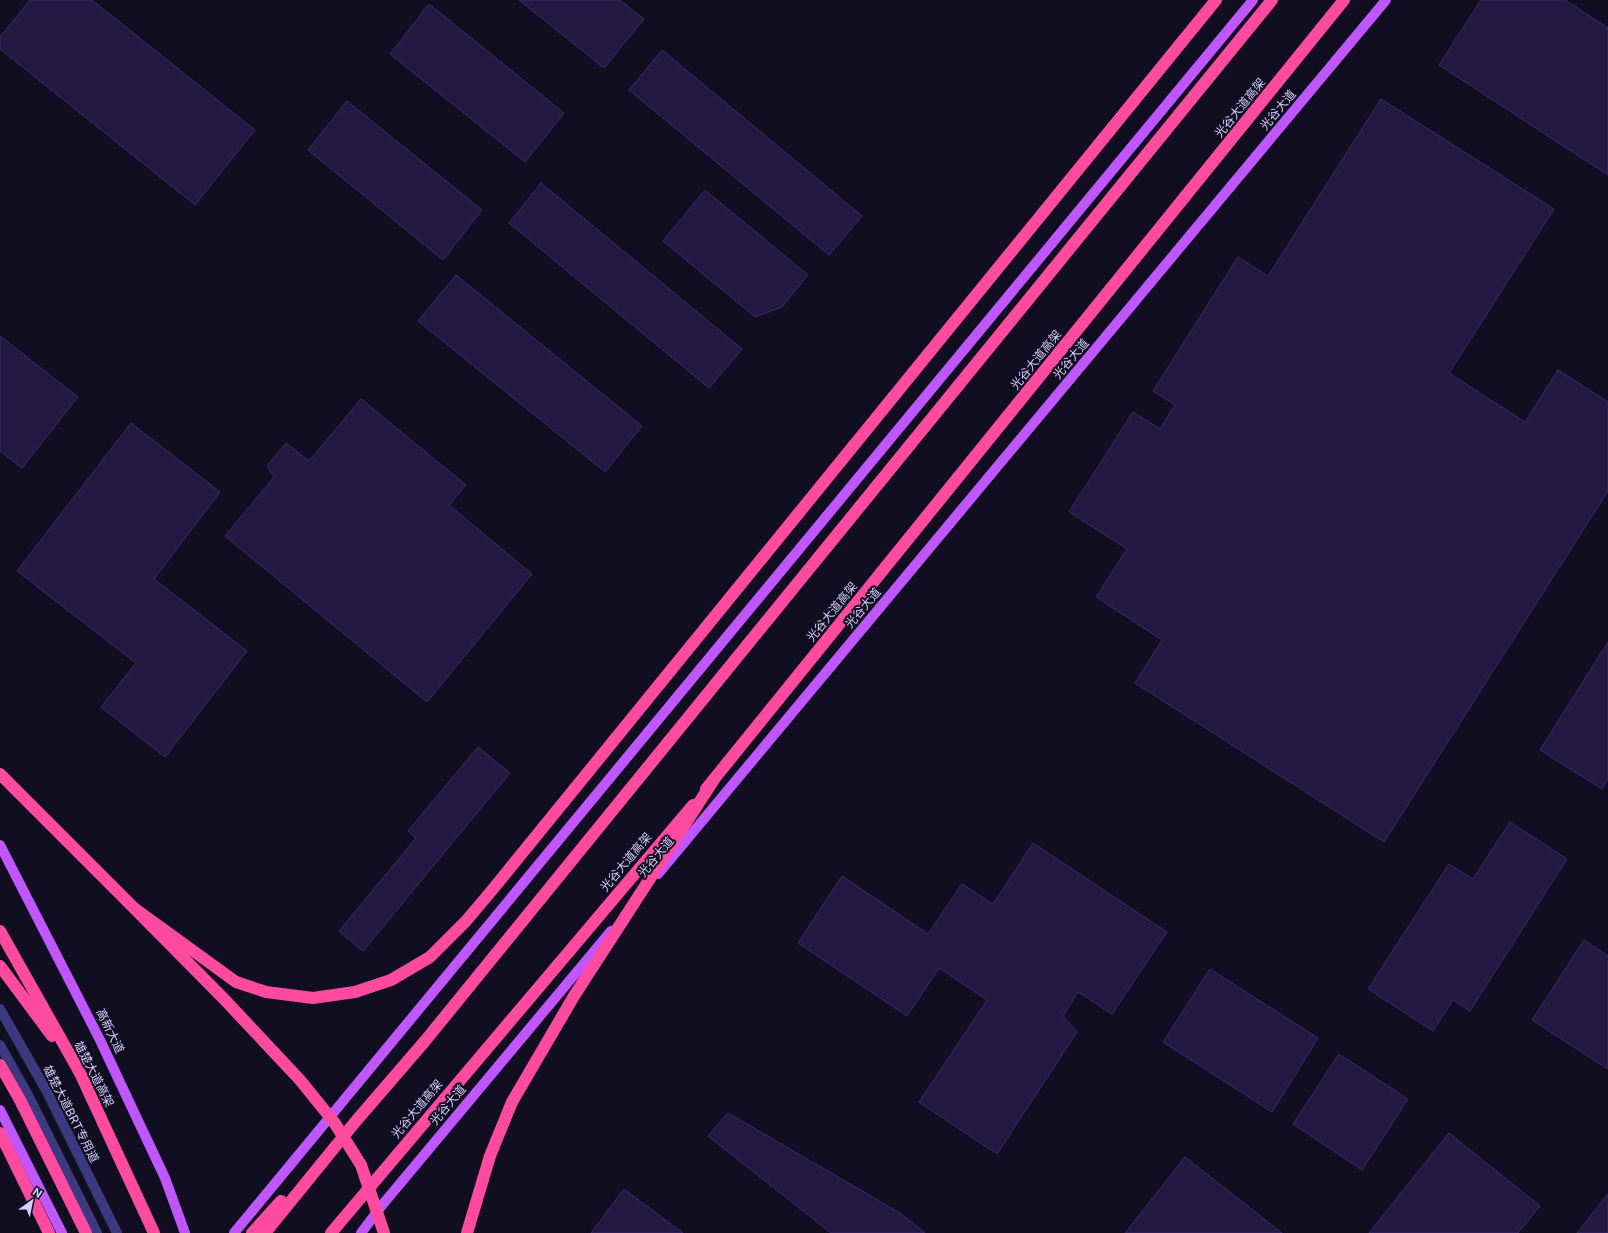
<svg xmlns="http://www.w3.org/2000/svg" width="1608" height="1233" font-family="Inter,'Noto Sans SC',sans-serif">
	<rect width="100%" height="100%" fill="#110e22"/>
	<g fill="#221a43" stroke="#3a2c6f">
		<polygon points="30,0 92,0 255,130 195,205 0,49 0,37"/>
		<polygon points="519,0 620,0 644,19 604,68"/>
		<polygon points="1481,0 1565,0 1608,28 1608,175 1439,65"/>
		<polygon points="429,4 564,113 525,162 390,54"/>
		<polygon points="662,50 862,216 829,255 629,90"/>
		<polygon points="1381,99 1554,209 1449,373 1525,422 1558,370 1608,402 1608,491 1384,842 1135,683 1162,640 1096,597 1127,549 1069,512 1133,412 1160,429 1175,405 1153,391 1238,257 1268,276"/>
		<polygon points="347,101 482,210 443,260 308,150"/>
		<polygon points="541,183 742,349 709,388 509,223"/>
		<polygon points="705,190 808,275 782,307 755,317 663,241"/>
		<polygon points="456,275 642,426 605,472 418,321"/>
		<polygon points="0,336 78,397 22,468 0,451"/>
		<polygon points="361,399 466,485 449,505 532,574 427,702 225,536 274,477 267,466 286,443 309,461"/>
		<polygon points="131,423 220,492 154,579 247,651 165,757 101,707 136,663 17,571"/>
		<polygon points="1608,642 1608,779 1602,789 1540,750"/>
		<polygon points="478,747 510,773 363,951 339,931 416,838 408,831"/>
		<polygon points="1510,822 1567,859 1470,1011 1453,1000 1433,1031 1368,989 1449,864 1473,879"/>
		<polygon points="1033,843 1167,932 1112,1014 1078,992 1063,1016 1077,1032 997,1154 919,1102 987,1000 939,968 907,1016 798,943 842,876 928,934 962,884 993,904"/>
		<polygon points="1584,940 1608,956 1608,1069 1532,1020"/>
		<polygon points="1210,969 1318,1038 1272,1112 1163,1042"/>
		<polygon points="1339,1054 1408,1099 1362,1170 1293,1124"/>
		<polygon points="728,1113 900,1213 925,1233 831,1233 708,1136"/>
		<polygon points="1449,1133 1540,1206 1518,1233 1369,1233"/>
		<polygon points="1185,1157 1282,1233 1125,1233"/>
		<polygon points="624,1189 683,1233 591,1233"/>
		<polygon points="1608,1194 1608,1233 1577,1233"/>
	</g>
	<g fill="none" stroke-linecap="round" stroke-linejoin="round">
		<g stroke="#3c3981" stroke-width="10">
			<polyline points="0,1009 46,1090 117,1233"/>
			<polyline points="0,1045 29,1097 97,1233"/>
		</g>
		<g stroke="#c057fe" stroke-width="10">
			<polyline points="0,845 100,1040 165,1178 185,1233"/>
			<polyline points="658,874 1386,0"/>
			<polyline points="0,1110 62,1233"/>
			<polyline points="234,1233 1253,0"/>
			<polyline points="361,1233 383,1204 611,931"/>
		</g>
		<g stroke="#fe4ba0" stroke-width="12">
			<polyline points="0,774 134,908 236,982 266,992 313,998 355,992 391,980 430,957 466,921 493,889 1216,0"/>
			<polyline points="706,789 1344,0"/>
			<polyline points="0,931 80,1073 154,1233"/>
			<polyline points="0,966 52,1036"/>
			<polyline points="0,1065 20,1100 86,1233"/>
			<polyline points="0,1133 49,1233"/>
			<polyline points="252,1233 281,1201"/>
			<polyline points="265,1233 356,1121 425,1041 1272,0"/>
			<polyline points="331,1233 693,805"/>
			<polyline points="467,1233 490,1156 512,1102"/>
		</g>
		<g stroke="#fe4ba0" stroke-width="12">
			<polyline points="134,908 224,999 300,1080 334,1122 361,1165 384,1233"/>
			<polyline points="512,1102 574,996 713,781"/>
		</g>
	</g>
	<g text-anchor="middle" stroke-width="4" stroke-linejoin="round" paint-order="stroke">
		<g font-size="12" fill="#d5cfff" stroke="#110e22">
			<text transform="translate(1240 108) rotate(-51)" y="4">光谷大道高架</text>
			<text transform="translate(1278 110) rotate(-50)" y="4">光谷大道</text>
			<text transform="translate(1071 359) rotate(-50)" y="4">光谷大道</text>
			<text transform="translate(1036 360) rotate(-51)" y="4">光谷大道高架</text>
			<text transform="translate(863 608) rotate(-50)" y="4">光谷大道</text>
			<text transform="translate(832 612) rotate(-51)" y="4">光谷大道高架</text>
			<text transform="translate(656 857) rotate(-50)" y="4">光谷大道</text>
			<text transform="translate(626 862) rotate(-50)" y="4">光谷大道高架</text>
			<text transform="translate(110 1031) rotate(64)" y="4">高新大道</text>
			<text transform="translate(94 1074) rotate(63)" y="4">雄楚大道高架</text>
			<text transform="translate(448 1105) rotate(-50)" y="4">光谷大道</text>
			<text transform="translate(417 1109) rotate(-50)" y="4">光谷大道高架</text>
			<text transform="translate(71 1114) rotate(63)" y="4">雄楚大道BRT专用道</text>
		</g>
	</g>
	<g transform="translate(32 1201) rotate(33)" stroke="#110e22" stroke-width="3" paint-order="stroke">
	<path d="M0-3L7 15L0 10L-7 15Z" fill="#d5cfff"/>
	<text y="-6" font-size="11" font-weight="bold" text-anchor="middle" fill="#d5cfff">N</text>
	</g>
</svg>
